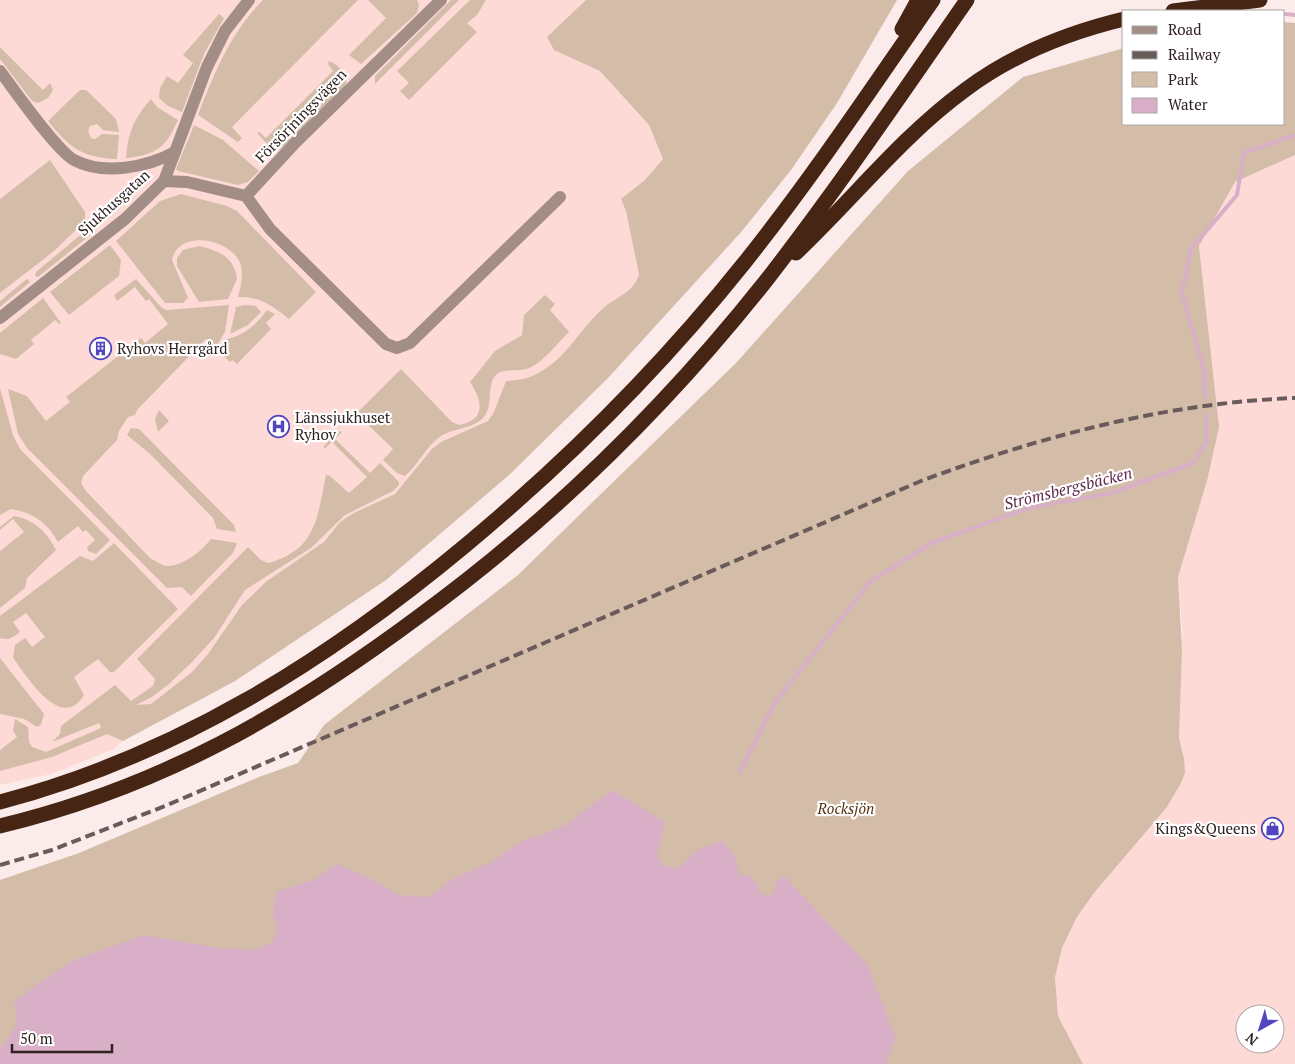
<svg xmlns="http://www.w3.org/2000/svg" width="1295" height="1064" font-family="'PT Serif',serif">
	<rect width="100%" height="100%" fill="#fbeceb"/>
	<g fill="#fedad6" fill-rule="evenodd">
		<polygon points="0,0 897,0 837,103 791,170 742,231 608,378 509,475 386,580 235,681 123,741 114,749 52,774 0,785"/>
		<path d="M1295,155V1064H1083L1058,1016L1055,977L1059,955L1077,917L1094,893L1167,807L1180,785L1184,759L1179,738L1182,627L1178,577L1207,481L1210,346L1199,246L1235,182ZM1245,1014H1275V1044H1245Z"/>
	</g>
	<g fill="#d3bda9">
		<path d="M263,0H358L232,127L242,138L238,142L198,115C214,73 231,32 263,0Z"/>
		<polygon points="368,0 417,0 419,5 417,13 361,64 349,55 386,18"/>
		<polygon points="451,0 459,0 375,84 375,76"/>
		<polygon points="470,0 486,0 477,15 467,23 477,32 409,100 400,91 409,83 397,71"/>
		<path d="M586,0H897L837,103L791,170L742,231L608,378L509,475L386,580L235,681L123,741L107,734L52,757L0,771V750L17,737L13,731L15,719L28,727L29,742L32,747L46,752L101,728L99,723L52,742L60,734L61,726L115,685L131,701L153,686L155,679L137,659L248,547L261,560L268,563C317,550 317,517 326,475L330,476L349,493L367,477L332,442L324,449V446L338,431L342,432L335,439L370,473L380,463L399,482V485L393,491L345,515L311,548L245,590L214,638L193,661L169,684L152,697L136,705L151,704L192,672L208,654L242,605L267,581L324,542L340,522L354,513L395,494L432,449L441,442L488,421L494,412L506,381C522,380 532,378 545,369C570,353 584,323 607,305C620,296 635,290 639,274L626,211L621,199L645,180L663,159L649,125L600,71L554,50L547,37Z"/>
		<polygon points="219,14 224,18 204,54 182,112 168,106 159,98 160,88 167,76 178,83 193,63 183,55"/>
		<polygon points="1284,22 1295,23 1295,155 1235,182 1199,246 1219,427 1207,481 1178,577 1182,650 1179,738 1184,759 1185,773 1180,785 1167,807 1094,893 1077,917 1062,948 1055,977 1058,1016 1083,1064 0,1064 0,880 79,853 259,777 298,763 324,725 518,575 607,488 736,363 908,171 1023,77 1124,48 1124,124 1284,124"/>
		<polygon points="0,47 43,90 50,83 53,90 48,98 38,103 32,101 0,59"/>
		<path d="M329,61C338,64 349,75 346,85L281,149L273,150L257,133L259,132L266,138L333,71L328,64Z"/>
		<path d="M80,90H86L116,119L119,132L103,130L97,124L90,126L88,131L91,138L95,139L102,134L119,135L117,159C82,158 69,147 48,121Z"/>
		<path d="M151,99L157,107L178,120C166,147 157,155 126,158C128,133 134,118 151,99Z"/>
		<polygon points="194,125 223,140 259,171 248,182 238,185 178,171 176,169"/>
		<polygon points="50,160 85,212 85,221 54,251 0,293 0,199"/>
		<path d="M181,194L227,206L237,211L316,292L289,319C273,306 260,296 238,297C241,286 244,274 240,263C230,238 178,229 172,260L188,298L183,303H165L116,241L160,201Z"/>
		<polygon points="91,226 94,232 38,277 35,276 36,272"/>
		<polygon points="110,245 121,260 119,276 69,315 50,292"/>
		<path d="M199,246C220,251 234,257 237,279L228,299L199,302L177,266V258L183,250Z"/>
		<polygon points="27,279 30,282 0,307 0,301"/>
		<path d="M136,279L162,308L167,310L229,305L225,332L216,347L206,339L137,410L135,415L128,417L119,431L117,440L83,476L81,483L86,491L150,558C156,561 162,566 168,566C183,566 203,550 211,539L237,543L233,553L191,596L182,587L167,588L27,448L18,434L8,389L27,396L46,421L70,402L66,397L141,338L145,343L168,324L149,299L146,301L135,287L117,301L114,295Z"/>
		<path d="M545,295L555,304L550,310L569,332C557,343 544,362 529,368C520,372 502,368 496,375C485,387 495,405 483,418C472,429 454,428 441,436C425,447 419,464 405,476L397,473L383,460L393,449L358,415L351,422V419L401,369L452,422L459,425C487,420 482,400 470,382L495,351L522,335L524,315Z"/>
		<polygon points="43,298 61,323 59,324 55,320 31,340 34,344 16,359 0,354 0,333"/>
		<polygon points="245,305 256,306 261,312 248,325 230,334 236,307"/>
		<path d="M267,310L275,314L266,323L271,329L237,364L232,360L230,362L218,351L227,339C245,335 257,324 267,310Z"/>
		<path d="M0,388L13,435L20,449L110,540L96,554L88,551L87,547L95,540L86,530L83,532L78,526L58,542C48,523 32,512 11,509L0,515Z"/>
		<polygon points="159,410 169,421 158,432 155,419"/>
		<polygon points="131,428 139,429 234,525 236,532 217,529 213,518 150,454 127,435"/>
		<path d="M14,516C33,519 48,533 56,550L27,578L25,588L0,608V551L24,532L13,519L0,530V527Z"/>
		<path d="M114,543L178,609L114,672H110L98,659L74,677L84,695C61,733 27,676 13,658L15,645L25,638L32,647L45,637L26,613L13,622L20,632C13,637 9,641 0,638V616L80,556L93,561Z"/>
		<polygon points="0,658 44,714 41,725 37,727 24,719 0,714"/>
	</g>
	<path fill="#d9afc7" d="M612,790L665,822L657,855L663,865L676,869L701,848L722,841L733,852L740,875L751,876L757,884L760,893L769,896L775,891L776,881L784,876L867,964L896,1038L886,1064H0C0,1061 0,1054 0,1051C11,1031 21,1029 14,1002L45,979L74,960L144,935L219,948L255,950L272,943L277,929L273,915L276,892L313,880L337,864L378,882L399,895L429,897L454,878L490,863L523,840L539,836L564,826Z"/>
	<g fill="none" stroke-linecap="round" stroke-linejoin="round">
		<g stroke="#d9afc7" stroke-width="4">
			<polyline points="1285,14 1295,15"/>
			<polyline points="1205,397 1204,370 1182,293 1191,249 1237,195 1244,153 1295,135"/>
			<polyline points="740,772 774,704 870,582 931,543 1029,508 1112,493 1193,463 1207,441 1206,415"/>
		</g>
		<g stroke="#a28e86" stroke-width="12">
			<path d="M0,71C15,91 56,150 74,160C104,176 148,167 175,152"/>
			<polyline points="164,181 187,182 246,196 295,143 441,0"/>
			<polyline points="246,196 270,229 386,344 397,348 410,343 560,197"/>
			<polyline points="0,318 125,219 164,181 207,67 225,31 249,0"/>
		</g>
		<g stroke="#472515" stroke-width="15">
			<polyline points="1173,11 1260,0"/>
			<polyline points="902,29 918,0"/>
			<path d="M796,253C853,199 902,136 965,90C1013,54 1066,33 1124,19"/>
			<path d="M0,802C176,756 328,660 466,545C568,460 662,366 745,262C812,178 872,88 933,0"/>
			<path d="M0,826C161,787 286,715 418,617C548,522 665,408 765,282C836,191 901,95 967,0"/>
		</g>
		<path stroke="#695b5a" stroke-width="4" stroke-dasharray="10 5" stroke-linecap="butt" d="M0,865L52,850L165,806L921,481C1042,436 1165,403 1295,398"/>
	</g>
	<defs>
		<symbol id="building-ring" viewBox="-11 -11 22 22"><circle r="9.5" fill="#fff" stroke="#5146bd" stroke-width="1.5"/><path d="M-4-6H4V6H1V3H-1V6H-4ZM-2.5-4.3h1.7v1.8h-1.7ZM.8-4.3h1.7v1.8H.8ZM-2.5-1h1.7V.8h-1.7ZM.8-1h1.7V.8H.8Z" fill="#5146bd"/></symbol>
		<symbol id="hospital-ring" viewBox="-11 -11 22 22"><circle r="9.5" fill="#fff" stroke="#5146bd" stroke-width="1.5"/><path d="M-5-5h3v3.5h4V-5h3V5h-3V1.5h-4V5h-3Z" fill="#5146bd"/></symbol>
		<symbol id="shop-ring" viewBox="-11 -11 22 22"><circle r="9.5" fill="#fff" stroke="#5146bd" stroke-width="1.5"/><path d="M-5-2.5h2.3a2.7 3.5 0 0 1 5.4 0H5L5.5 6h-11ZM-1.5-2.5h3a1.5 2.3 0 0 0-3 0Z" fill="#5146bd"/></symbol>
	</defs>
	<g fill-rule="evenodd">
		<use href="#building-ring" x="88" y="336" width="25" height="25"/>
		<use href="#hospital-ring" x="266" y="414" width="25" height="25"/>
		<use href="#shop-ring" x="1260" y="816" width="25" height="25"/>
	</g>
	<g text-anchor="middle" stroke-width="4.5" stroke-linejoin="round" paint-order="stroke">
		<g font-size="15" fill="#2f2221" stroke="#fff">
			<text transform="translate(301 116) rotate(-46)" y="5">Försörjningsvägen</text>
			<text transform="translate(114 203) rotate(-42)" y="5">Sjukhusgatan</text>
		</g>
		<g font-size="15" fill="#2f2221" stroke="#fff" text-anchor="start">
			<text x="117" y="354">Ryhovs Herrgård</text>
			<text x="295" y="423">Länssjukhuset<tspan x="295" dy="17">Ryhov</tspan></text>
			<text x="1256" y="834" text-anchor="end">Kings&amp;Queens</text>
		</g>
		<g font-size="15" font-style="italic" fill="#56350e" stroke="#fff">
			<text x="846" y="814">Rocksjön</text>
		</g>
		<g font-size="16" font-style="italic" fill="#5f2b4d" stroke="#fff">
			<text transform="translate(1068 488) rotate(-14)" y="6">Strömsbergsbäcken</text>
		</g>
	</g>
	<rect x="1122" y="10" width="162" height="115" fill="#ffffff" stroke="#aca7a6"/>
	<rect x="1132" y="26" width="25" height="8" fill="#a28e86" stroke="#aca7a6"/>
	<text x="1168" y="35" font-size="15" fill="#2f2221">Road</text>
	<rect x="1132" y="51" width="25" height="8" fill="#695b5a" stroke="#aca7a6"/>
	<text x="1168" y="60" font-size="15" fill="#2f2221">Railway</text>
	<rect x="1132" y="72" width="25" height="15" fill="#d3bda9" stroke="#aca7a6"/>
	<text x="1168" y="85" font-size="15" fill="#2f2221">Park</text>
	<rect x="1132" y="98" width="25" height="15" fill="#d9afc7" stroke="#aca7a6"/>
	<text x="1168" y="110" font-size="15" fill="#2f2221">Water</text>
	<g transform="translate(1260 1029) rotate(219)"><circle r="24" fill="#ffffff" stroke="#aca7a6"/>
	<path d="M0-4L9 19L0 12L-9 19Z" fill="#5146bd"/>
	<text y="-8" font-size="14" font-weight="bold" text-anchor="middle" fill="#2f2221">N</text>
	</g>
	<path d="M12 1044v8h100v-8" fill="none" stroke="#2f2221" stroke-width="2.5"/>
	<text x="20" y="1044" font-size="15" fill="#2f2221" stroke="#ffffff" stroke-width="4" paint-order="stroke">50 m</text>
</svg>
